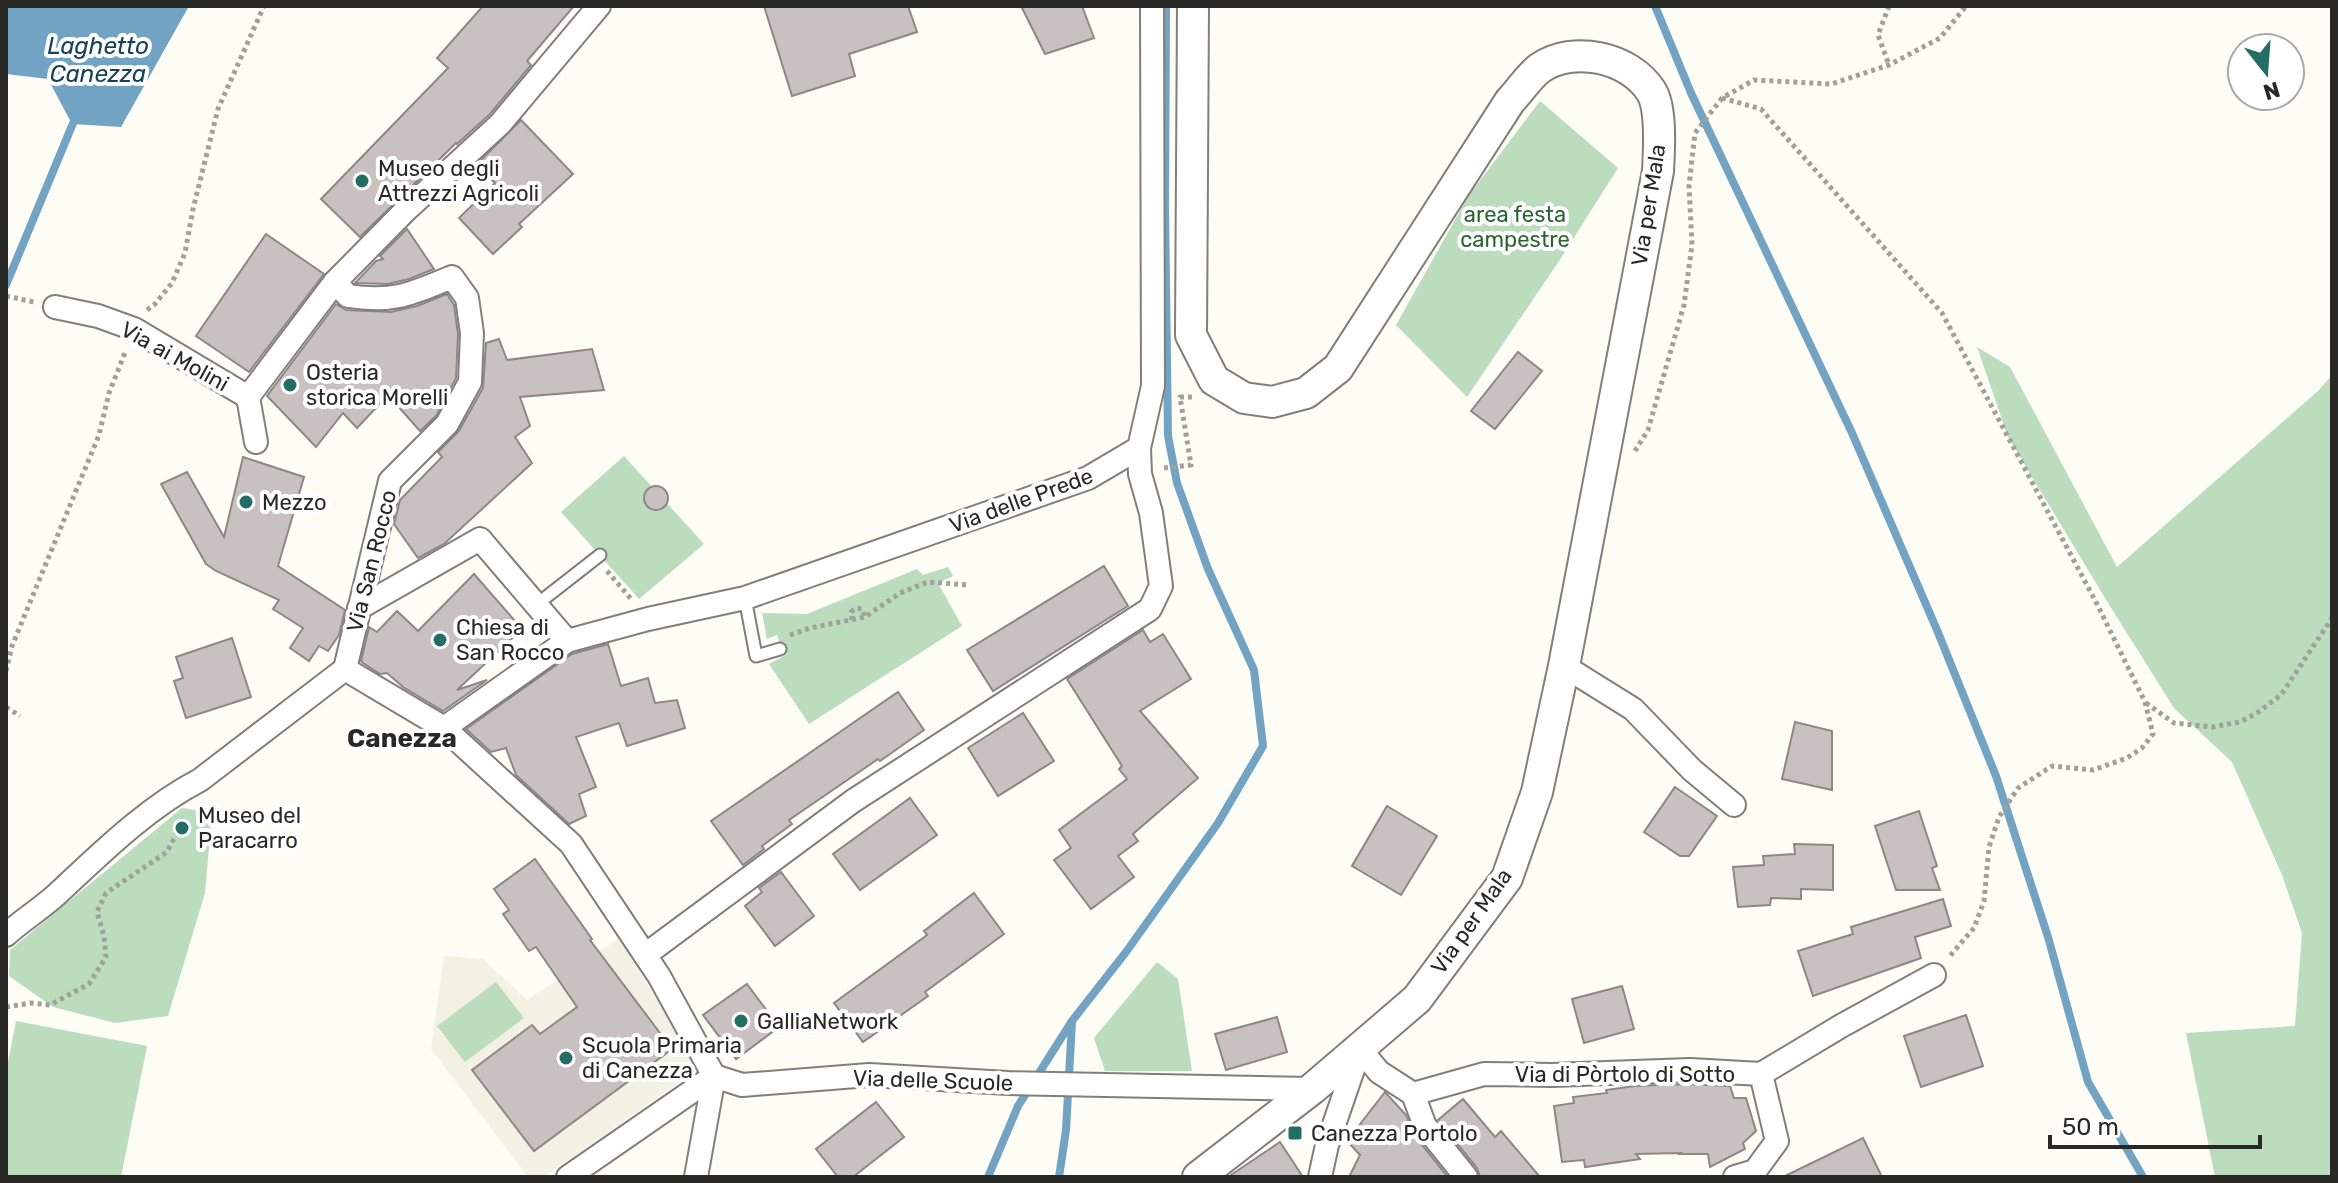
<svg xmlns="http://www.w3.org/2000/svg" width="2338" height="1183" font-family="Rubik,sans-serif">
	<rect width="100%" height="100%" fill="#fdfcf5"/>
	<polygon fill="#f3f1e3" points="619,938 699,1068 544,1177 528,1177 431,1049 444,956 483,959 527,1000"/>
	<g fill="#bcdcbe">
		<polygon points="1540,101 1618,168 1561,258 1467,397 1396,325 1469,195"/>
		<polygon points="1977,347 2010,367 2117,567 2318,391 2332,375 2332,1177 2215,1177 2186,1033 2295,1026 2302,933 2282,875 2232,762 2174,708 2108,603 2008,437"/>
		<polygon points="624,456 704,544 639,599 561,512"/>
		<polygon points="948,567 953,576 938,583 962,626 809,724 769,664 784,656 777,635 767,639 762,613 807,614 917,569 923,575"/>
		<polygon points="182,808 212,813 205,893 168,1016 115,1023 53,1007 9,976 10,950"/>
		<polygon points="1157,962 1178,979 1192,1071 1105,1071 1094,1038"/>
		<polygon points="496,982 524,1018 465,1062 437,1026"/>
		<polygon points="16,1021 147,1046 121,1177 6,1177 6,1073"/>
	</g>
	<polygon fill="#72a3c3" points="6,6 189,6 121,127 72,124 48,79 6,74"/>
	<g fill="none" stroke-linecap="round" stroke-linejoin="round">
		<g stroke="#72a3c3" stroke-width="8">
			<polyline points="1655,6 1691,93 1852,433 1937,630 1996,776 2048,937 2088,1082 2143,1177"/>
			<polyline points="6,285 76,116"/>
			<polyline points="988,1177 1018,1106 1072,1021 1126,952 1218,823 1263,746 1254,670 1208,569 1177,483 1168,436 1165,210 1166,6"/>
			<polyline points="1059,1177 1066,1130 1072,1022"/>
		</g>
	</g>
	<g fill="#c9c1c0" stroke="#8e8786" stroke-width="2">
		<polygon points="483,6 574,6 527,61 531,65 490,114 457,144 456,143 360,237 321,199 448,68 437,58"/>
		<polygon points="764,6 908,6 917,32 849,54 855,76 792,96"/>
		<polygon points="1021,6 1082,6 1094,38 1045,54"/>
		<polygon points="521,120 573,174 519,224 522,227 493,254 459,218 495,183 477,164"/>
		<polygon points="407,229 434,269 409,279 388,284 355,283 376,261 383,259 380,256"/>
		<polygon points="266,234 324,274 249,372 196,336"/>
		<polygon points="447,294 454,305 458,334 456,378 436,416 420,431 388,395 357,428 343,413 316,447 267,396 336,304 346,310 391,312 417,306"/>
		<polygon points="499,339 507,360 592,349 604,390 520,397 530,426 515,437 532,463 444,544 418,558 394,524 400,500 442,457 438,452 459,431 483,388 486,343"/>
		<polygon points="1518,352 1542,371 1495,429 1471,411"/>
		<polygon points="243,457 304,477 278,566 345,610 339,635 328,651 319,646 309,661 290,648 303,628 273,609 279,600 216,571 206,564 161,484 187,472 224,537"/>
		<circle cx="656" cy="498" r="12"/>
		<polygon points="1104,566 1128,606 993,691 967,650"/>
		<polygon points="474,574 522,629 457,690 487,680 443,711 403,687 387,673 380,674 363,663 361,661 369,627 377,632 397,611 418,631"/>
		<polygon points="1143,630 1150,642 1163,634 1191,679 1140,711 1198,778 1133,834 1138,841 1118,856 1134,877 1091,909 1054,860 1071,848 1059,830 1127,779 1119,769 1122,766 1067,679"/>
		<polygon points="232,638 251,697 186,718 174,681 183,678 176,657"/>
		<polygon points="608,644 621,686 648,678 655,703 677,700 685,728 627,746 619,723 576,737 596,787 579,794 586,816 569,824 516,775 506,748 491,752 466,729 572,654"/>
		<polygon points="898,692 924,730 880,761 878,759 789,820 792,824 762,846 764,849 743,865 711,821"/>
		<polygon points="1023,713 1054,761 998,796 968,748"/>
		<polygon points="1795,722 1832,731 1832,790 1782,779"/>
		<polygon points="1675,787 1717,816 1689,856 1680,856 1644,832"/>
		<polygon points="910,798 937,835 860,890 833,854"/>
		<polygon points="1387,806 1437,836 1401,895 1352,866"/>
		<polygon points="1919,811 1937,866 1932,868 1940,890 1896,890 1875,826"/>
		<polygon points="1794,844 1833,845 1833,890 1801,889 1801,899 1771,898 1770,905 1738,907 1733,867 1764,865 1763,856 1795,854"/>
		<polygon points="535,859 592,939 590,940 672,1049 534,1151 472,1070 532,1025 540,1034 577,1007 536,947 529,951 503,914 509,910 494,889"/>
		<polygon points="781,872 814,916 775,946 745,906 762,892 759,888"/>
		<polygon points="974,893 1004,934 925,992 928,996 863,1042 834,1003 927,935 924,931"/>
		<polygon points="1943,899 1951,926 1915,937 1921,958 1813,996 1798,951 1853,934 1851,927"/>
		<polygon points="747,984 779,1027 736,1059 703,1015"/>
		<polygon points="1622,986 1634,1029 1584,1043 1572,999"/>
		<polygon points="1966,1015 1983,1066 1921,1087 1904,1036"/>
		<polygon points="1277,1017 1287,1052 1226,1070 1215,1034"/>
		<polygon points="1686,1084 1730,1086 1734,1098 1746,1098 1756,1131 1743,1143 1745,1149 1710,1167 1708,1154 1680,1154 1681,1153 1636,1154 1640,1159 1585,1167 1584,1160 1562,1162 1554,1106 1574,1103 1573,1097 1607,1093 1606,1090 1635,1086"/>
		<polygon points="1385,1092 1406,1115 1414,1135 1448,1177 1349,1177 1360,1155 1347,1141"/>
		<polygon points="1463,1099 1495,1137 1501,1131 1540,1177 1480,1177 1477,1168 1438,1120"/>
		<polygon points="876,1102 904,1137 853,1177 838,1177 816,1149"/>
		<polygon points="1863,1138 1882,1177 1783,1177"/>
		<polygon points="1280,1142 1303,1177 1228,1177"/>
	</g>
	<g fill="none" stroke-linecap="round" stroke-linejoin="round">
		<defs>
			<g id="service">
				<polyline points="745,598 756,656 780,649"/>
				<polyline points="536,605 600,555"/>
			</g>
			<g id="minor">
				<path d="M335,282L348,296C392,303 412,294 452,277L467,298L472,333L470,382L447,424L390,481L345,669"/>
				<polyline points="55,307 98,316 134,329 248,397"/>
				<polyline points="256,442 248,397 335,282 404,212 500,124 599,6"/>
				<polyline points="359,608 480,539 567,641"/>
				<polyline points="1564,666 1633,709 1692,770 1734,805"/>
				<polyline points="345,669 444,728 571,844 659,976 714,1076 742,1085 869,1075 1008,1083 1312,1089"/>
				<polyline points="444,728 567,641 648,619 745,598 1088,478 1139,448 1153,386 1152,6"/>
				<path d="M6,935C21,921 39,910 55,896C99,855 146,808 200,780L345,669"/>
				<polyline points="645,955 853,801 1150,609 1161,586 1151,513 1140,474 1139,448"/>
				<polyline points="1360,1049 1379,1072 1413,1094 1484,1074 1552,1075 1690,1070 1761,1074 1777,1141 1755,1171 1735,1177"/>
				<polyline points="1761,1074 1841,1026 1934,975"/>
				<polyline points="1413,1094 1425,1126 1466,1177"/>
				<polyline points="568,1177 714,1076"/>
				<polyline points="696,1177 714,1076"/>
				<polyline points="1320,1177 1327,1145 1360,1049"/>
			</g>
			<path id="secondary" d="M1193,6L1191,335L1214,380L1244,398L1272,402L1306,393L1338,368L1510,101C1520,91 1529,76 1540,68C1573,45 1629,57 1651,91C1662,108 1659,151 1658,171L1564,666L1537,792L1507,878L1417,999L1312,1089L1198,1177"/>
		</defs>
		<use href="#service" stroke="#807f79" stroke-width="15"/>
		<use href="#minor" stroke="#807f79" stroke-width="26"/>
		<use href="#secondary" stroke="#807f79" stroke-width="34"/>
		<g stroke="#a1a19b" stroke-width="5" stroke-dasharray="4 4" stroke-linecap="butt">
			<polyline points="1889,6 1878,35 1889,65"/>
			<polyline points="1722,98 1761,109 1942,313 2097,604 2145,702 2153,734 2142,748 2127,758 2093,770 2052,766 2018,788 1999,817 1989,847 1984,901 1974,928 1949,957"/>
			<polyline points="6,296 34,302"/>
			<polyline points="147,310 155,304 172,283 185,253 193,209 218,109 264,6"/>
			<polyline points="1635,451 1648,430 1684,305 1692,245 1689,186 1695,133 1722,98 1754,80 1831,84 1889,65 1940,38 1966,6"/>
			<polyline points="1164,468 1191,465 1180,397 1194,397"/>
			<polyline points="607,571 632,600"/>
			<polyline points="852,620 851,612 856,608 862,609 865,617"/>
			<polyline points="790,635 810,628 865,617 900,593 928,582 969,585"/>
			<polyline points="6,671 12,646 99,435 109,393 126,350"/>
			<polyline points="2146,703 2174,723 2212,727 2240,722 2257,713 2281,695 2332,618"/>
			<polyline points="6,707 20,716"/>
			<polyline points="6,1007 31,1003 50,1005 89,984 106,957 104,936 97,912 106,893 167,852 184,819"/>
		</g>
		<use href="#service" stroke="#fff" stroke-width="11"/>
		<use href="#minor" stroke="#fff" stroke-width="22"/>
		<use href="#secondary" stroke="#fff" stroke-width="30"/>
	</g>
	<g fill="#246d64" stroke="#fff" stroke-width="3">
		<circle cx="362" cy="181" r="8"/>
		<circle cx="290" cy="385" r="8"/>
		<circle cx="246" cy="502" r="8"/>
		<circle cx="440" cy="640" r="8"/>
		<circle cx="182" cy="828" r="8"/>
		<circle cx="741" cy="1021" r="8"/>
		<circle cx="566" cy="1058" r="8"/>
		<rect x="1287" y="1125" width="16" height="16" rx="4"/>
	</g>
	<g text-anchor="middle" stroke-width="8" stroke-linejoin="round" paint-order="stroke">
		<g font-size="22" fill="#282825" stroke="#fff" text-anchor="start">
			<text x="378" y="176">Museo degli<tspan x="378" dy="25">Attrezzi Agricoli</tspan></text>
			<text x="306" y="380">Osteria<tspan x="306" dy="25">storica Morelli</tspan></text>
			<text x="262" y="510">Mezzo</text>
			<text x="456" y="635">Chiesa di<tspan x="456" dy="25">San Rocco</tspan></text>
			<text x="198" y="823">Museo del<tspan x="198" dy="25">Paracarro</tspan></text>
			<text x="757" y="1029">GalliaNetwork</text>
			<text x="582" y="1053">Scuola Primaria<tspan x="582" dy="25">di Canezza</tspan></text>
			<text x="1311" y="1141">Canezza Portolo</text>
		</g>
		<g font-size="22" fill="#282825" stroke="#fff">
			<text transform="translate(1648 205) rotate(-81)" y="8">Via per Mala</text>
			<text transform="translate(175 356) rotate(29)" y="8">Via ai Molini</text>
			<text transform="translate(1021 500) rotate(-20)" y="8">Via delle Prede</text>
			<text transform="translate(371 561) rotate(-76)" y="8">Via San Rocco</text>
			<text transform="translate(1471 921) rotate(-55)" y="8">Via per Mala</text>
			<text x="1625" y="1082">Via di Pòrtolo di Sotto</text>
			<text transform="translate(933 1080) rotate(2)" y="8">Via delle Scuole</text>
		</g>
		<g font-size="22" fill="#2a6431" stroke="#fff">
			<text x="1515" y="222">area festa<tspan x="1515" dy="25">campestre</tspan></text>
		</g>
		<g font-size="24" font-style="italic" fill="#184058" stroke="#fff">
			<text x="98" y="54">Laghetto<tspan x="98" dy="28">Canezza</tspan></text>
		</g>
		<g font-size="26" font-weight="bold" fill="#282825" stroke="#fff">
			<text x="402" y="747">Canezza</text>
		</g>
	</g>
	<rect width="2338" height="1183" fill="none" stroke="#282825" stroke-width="16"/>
	<g transform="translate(2266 72) rotate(163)"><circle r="38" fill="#ffffff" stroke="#a9a9a8" stroke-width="2"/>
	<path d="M0-6L14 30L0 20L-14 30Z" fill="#246d64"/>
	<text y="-12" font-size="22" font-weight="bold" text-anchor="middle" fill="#282825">N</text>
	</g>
	<path d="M2050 1135v12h210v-12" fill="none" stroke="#282825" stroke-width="4"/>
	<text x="2062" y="1135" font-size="24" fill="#282825" stroke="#ffffff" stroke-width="6" paint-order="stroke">50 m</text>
</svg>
